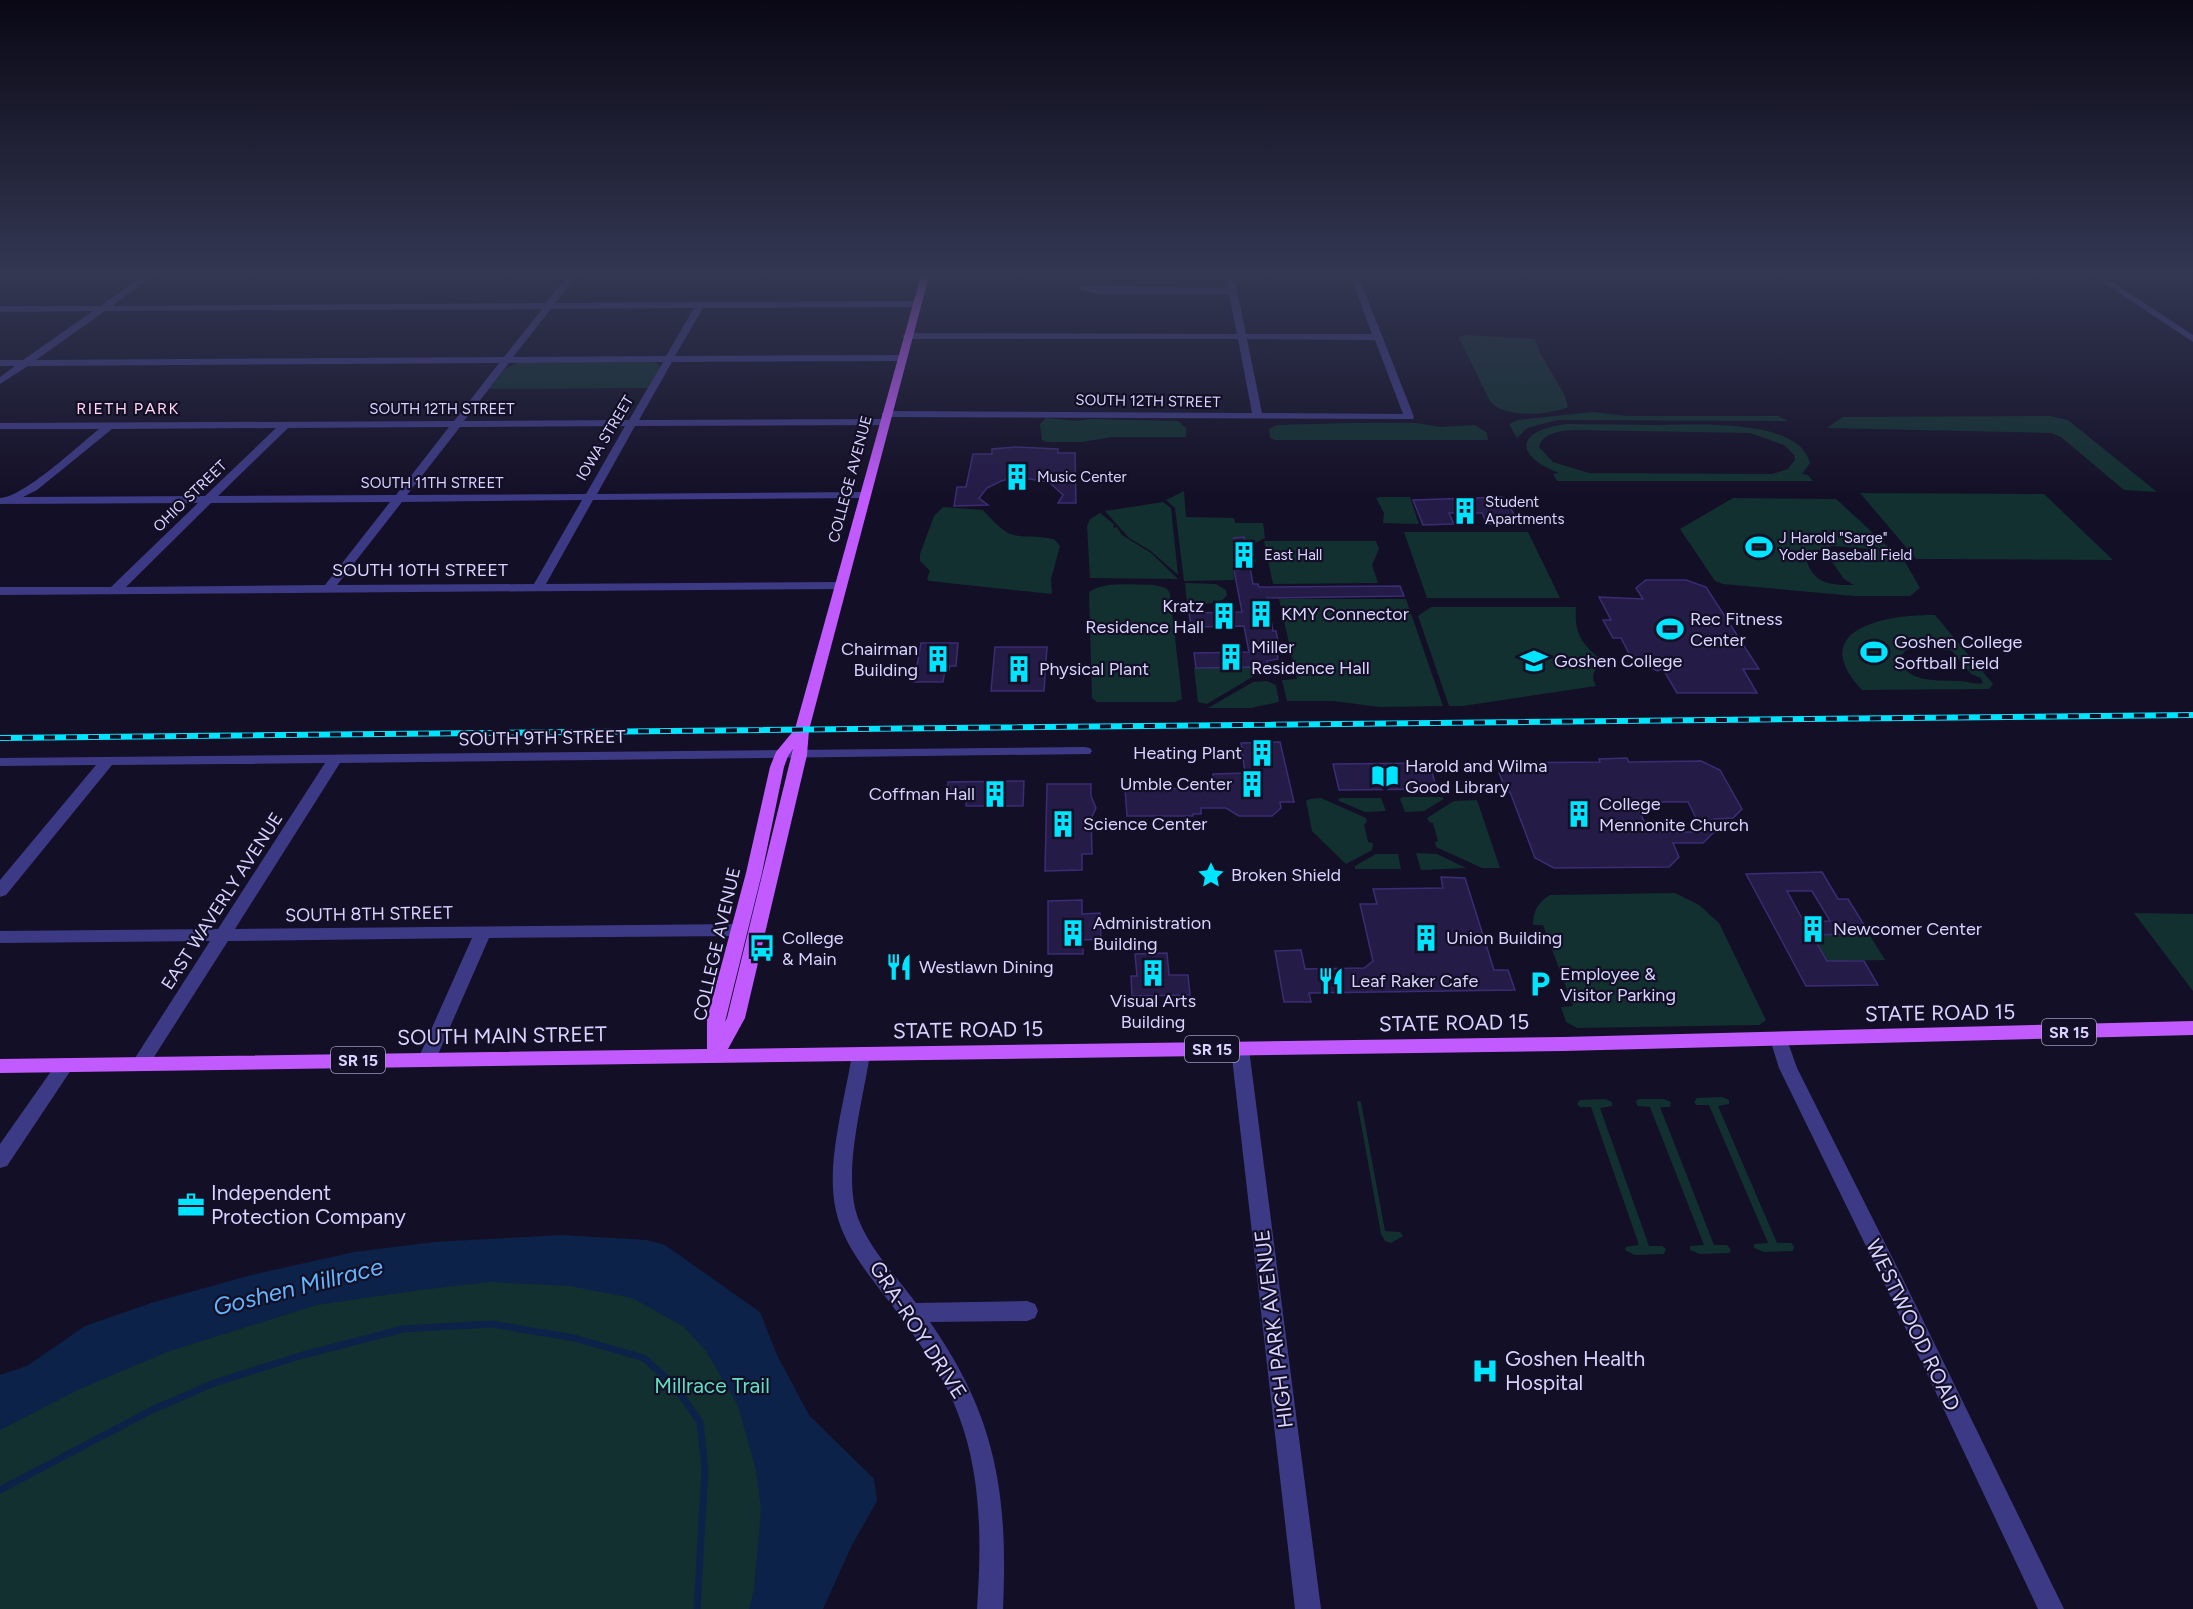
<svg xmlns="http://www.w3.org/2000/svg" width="2193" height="1609" font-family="Figtree,sans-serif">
	<rect width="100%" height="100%" fill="#130f26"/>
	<g fill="#12302f" fill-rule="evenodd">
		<path d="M1465,335L1535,339L1540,353L1564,394L1568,407C1549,415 1504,419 1490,401L1459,338Z"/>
		<polygon points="648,362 657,363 660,367 648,388 489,389 505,369 517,363"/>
		<polygon points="1593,412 1628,416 1778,416 1788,421 1558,420 1527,428 1517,438 1509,424 1518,420"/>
		<polygon points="2050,416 2068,420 2157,492 2124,490 2061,437 2051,433 1827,428 1843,417"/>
		<polygon points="1046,418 1077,421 1089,419 1178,421 1186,428 1186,437 1112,437 1082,442 1046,442 1042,440 1040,424"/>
		<polygon points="1348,423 1416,423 1440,427 1475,425 1487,433 1488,440 1275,440 1270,438 1269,429 1277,425"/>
		<path d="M1568,424C1598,424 1627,425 1657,425C1692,425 1799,417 1810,463L1802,474L1808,475L1813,481H1557L1553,474L1559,473C1509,453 1520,429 1568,424ZM1574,430L1750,433L1784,445L1794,455L1795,460L1788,469L1772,474L1589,473L1553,462L1539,447C1543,432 1561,431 1574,430Z"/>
		<polygon points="1184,491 1186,517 1234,518 1235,523 1263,523 1265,538 1253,544 1256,562 1250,569 1233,570 1234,580 1184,581 1175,508 1166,500"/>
		<polygon points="1860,493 2044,494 2113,560 1916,559"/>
		<polygon points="1380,497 1410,497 1419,524 1383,523 1384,513 1376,498"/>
		<path d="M1733,498L1836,499L1905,562L1920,588L1910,596H1854L1723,584L1715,581L1680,529ZM1834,546L1870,549L1880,562C1867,562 1845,554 1832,562L1844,579L1854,585C1833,585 1815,585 1807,562C1812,551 1823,548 1834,546Z"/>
		<polygon points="1163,502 1171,508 1178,575 1151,551 1129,538 1105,511"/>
		<path d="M943,507L983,510C1015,546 1014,532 1054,539L1060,546L1051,579L1052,594L929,581L927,579L930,571L920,561V554L934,516Z"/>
		<polygon points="1100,513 1115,525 1113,525 1114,528 1117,527 1122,535 1151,553 1178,579 1090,578 1087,526 1090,519"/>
		<polygon points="1404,532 1528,532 1560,598 1427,598"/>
		<polygon points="1264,541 1376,541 1379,549 1372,565 1378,583 1273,584"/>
		<path d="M1185,583L1216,584L1226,590L1227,595C1219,607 1200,603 1187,603Z"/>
		<path d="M1154,585L1166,588L1170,593L1182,699L1175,702H1097L1092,698L1089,593C1099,581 1138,585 1154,585Z"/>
		<polygon points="1279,599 1406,599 1443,706 1380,707 1333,701 1287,701 1282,680 1297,679"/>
		<path d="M1431,607H1576C1574,635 1582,644 1604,662C1594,669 1590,675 1596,686L1463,706H1449L1418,616Z"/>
		<path d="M1935,615L1993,684L1989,689L1862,690C1804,628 1889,614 1935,615ZM1920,647L1952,651L1971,674L1981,678L1983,683C1974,685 1968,681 1960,681C1941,680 1901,684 1901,656L1906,650Z"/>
		<polygon points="1269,667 1207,704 1198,702 1194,668"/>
		<polygon points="1267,681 1276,685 1279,702 1251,708 1208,708 1253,682"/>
		<polygon points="1402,797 1441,797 1444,799 1424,811 1405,812 1400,799"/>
		<polygon points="1321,798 1366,818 1367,822 1364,824 1368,842 1373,843 1372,850 1346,864 1312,831 1306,801 1310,799"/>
		<polygon points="1341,798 1381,798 1386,811 1365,812 1339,801 1338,799"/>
		<polygon points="1477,800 1500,868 1482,868 1436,847 1435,842 1438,841 1433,823 1429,822 1427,818 1454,801"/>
		<polygon points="1416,853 1437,854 1466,868 1421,870"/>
		<polygon points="1376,854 1398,854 1401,869 1355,869 1355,866"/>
		<path d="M1675,893L1699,905L1719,923L1766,1020L1759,1025L1577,1028L1566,1022L1561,1007L1573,1006L1543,925H1533C1533,911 1538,902 1550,895Z"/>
		<polygon points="2134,913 2193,914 2193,991"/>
		<polygon points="1869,934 1885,960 1827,961 1812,935"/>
		<polygon points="1722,1097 1729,1100 1729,1104 1718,1106 1777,1243 1791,1243 1794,1246 1793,1251 1764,1252 1754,1248 1754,1244 1768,1243 1709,1105 1697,1105 1694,1102 1697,1098"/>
		<polygon points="1605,1099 1612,1102 1612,1106 1600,1108 1649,1246 1662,1246 1666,1249 1664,1254 1635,1255 1625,1250 1626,1247 1639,1245 1591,1107 1580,1107 1577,1104 1580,1100"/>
		<polygon points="1639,1099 1664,1099 1671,1102 1670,1107 1660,1107 1714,1245 1727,1245 1731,1250 1729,1253 1700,1254 1690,1250 1690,1246 1704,1245 1650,1107 1637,1106 1636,1101"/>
		<polygon points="1359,1101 1361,1102 1385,1231 1400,1232 1403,1236 1391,1243 1385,1241 1381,1234 1357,1102"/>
		<polygon points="639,1269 755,1361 786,1609 0,1609 0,1401 364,1273"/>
	</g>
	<polygon fill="#0c2248" points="561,1235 647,1240 665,1245 760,1312 777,1355 809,1415 874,1479 877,1501 852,1545 823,1609 749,1609 754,1589 761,1509 756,1470 738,1406 706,1351 684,1327 632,1298 570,1286 490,1282 420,1290 317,1305 167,1352 82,1388 0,1430 0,1375 27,1366 85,1326 151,1303 251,1275 354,1252 434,1242"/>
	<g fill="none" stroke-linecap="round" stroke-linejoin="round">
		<polyline stroke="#0c2248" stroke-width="7" points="0,1490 152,1410 214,1383 303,1355 403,1329 492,1324 574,1338 644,1358 674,1385 700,1422 705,1469 697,1609"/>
	</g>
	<g fill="#241b47" stroke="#3b2d73" stroke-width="1.5" fill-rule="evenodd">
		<polygon points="1016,447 1058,449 1058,453 1075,453 1076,503 1058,503 1063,495 1049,482 1016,477 1001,481 987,488 979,498 988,505 954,506 957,487 966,487 973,454 992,454 992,449"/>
		<polygon points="1502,497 1506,499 1519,524 1487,524 1482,513 1449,513 1454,524 1423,525 1413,500"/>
		<polygon points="1244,537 1246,549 1251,549 1253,561 1249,562 1253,584 1258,584 1259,587 1400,586 1404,596 1267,598 1273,631 1276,631 1279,646 1276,646 1278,659 1267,661 1268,667 1196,668 1194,653 1249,652 1244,626 1191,627 1189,613 1242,612 1234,570 1239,570 1234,538"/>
		<polygon points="1646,580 1686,580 1706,587 1759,669 1743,669 1757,693 1677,693 1663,669 1657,671 1641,661 1633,661 1621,638 1613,638 1603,620 1611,620 1599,597 1643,599 1636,588"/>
		<polygon points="921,643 958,643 956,666 950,666 949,670 945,670 943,682 914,682"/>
		<polygon points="995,647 1047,647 1044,691 991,691"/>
		<polygon points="1280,742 1294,802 1280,802 1281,808 1272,816 1239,816 1226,808 1201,808 1201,814 1193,814 1193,816 1127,816 1125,788 1215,789 1213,774 1245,773 1241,743"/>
		<path d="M1627,758L1629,762L1701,761L1720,770L1742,809L1733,818L1714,819L1718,828L1703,843H1673L1679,857L1669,867L1554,868L1535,858L1510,792H1507L1499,773L1512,763L1600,762L1599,759ZM1635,802H1688L1703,832H1649Z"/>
		<polygon points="1429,763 1437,789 1339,790 1333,764"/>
		<polygon points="1024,781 1023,806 966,806 967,796 946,796 948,782"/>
		<polygon points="1047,784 1091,784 1091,796 1096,808 1091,819 1092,854 1082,854 1082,870 1045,871"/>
		<path d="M1822,872L1838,899H1848L1866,928H1850L1854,934L1812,935L1827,961H1864L1878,985L1806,986L1746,874ZM1787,891H1812L1830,921L1804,922Z"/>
		<polygon points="1441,877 1465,878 1494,970 1508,970 1515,990 1309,993 1311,1002 1284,1002 1275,951 1301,950 1305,969 1364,968 1373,961 1360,904 1377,904 1373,889 1443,888"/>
		<polygon points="1082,900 1082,914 1100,913 1101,939 1083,940 1083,954 1048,954 1048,901"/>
		<polygon points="1167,953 1169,975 1188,975 1190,995 1132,996 1131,976 1137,976 1135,954"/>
	</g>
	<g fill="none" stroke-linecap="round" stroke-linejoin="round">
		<g fill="#3d3a85" fill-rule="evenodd">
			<path d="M149,272H158L112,306L546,303L571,272H579L555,303L916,301L920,304L916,307L703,308L675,356L901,355L906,358L901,361L672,362L639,420L884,419L889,422L884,425L635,426L597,494L865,492L871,495L865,498L593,500L546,584L840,582L846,586L844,589L0,595V587H111L198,503L0,504V498C24,497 79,445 99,429H0V423L454,421L499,363L28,366L0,384V377L15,366H0V360H23L93,311L0,312V306H100ZM694,308L666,356L513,357L551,309ZM542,309L504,357L36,360L105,311ZM663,362L629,420L464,421L509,363ZM625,426L586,494L407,495L460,427ZM449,427L396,495L218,496L288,428ZM276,428L205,496L23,497L37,490L112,429ZM582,500L534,584L337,585L402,502ZM390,502L325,585L126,587L211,503Z"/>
			<path d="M1225,272H1233L1246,334H1372L1349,272H1357L1414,417L1413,419L886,417L881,414L886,411L1252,413L1238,339H907L902,336L907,333L1237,334L1229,294H1099L1078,289L1082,286L1228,288ZM1247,339L1375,340L1403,414L1262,413Z"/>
			<polygon points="2088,272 2097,272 2193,335 2193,342"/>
			<polygon points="1085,747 1090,748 1092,751 1090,754 340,763 235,929 739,924 745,926 747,930 745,934 739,936 489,938 436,1059 433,1064 427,1066 421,1064 418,1059 472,938 228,941 147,1068 141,1070 135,1068 132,1063 135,1058 210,941 0,943 0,931 218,929 325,763 112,765 6,895 0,897 0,880 96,765 0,766 0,758"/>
			<polygon points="1779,1032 1785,1034 1797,1068 1900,1273 2064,1609 2038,1609 1886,1287 1779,1068 1770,1039 1773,1034"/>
			<polygon points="1240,1042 1246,1044 1249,1049 1321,1609 1295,1609 1231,1049 1234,1044"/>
			<path d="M861,1047L867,1049L870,1054C863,1102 840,1178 860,1223C873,1253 897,1277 916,1303L1027,1301L1035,1304L1038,1311L1035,1318L1027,1321L930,1322C997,1418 1008,1495 1003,1609H977C982,1537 982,1462 950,1395C938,1368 919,1343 902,1319C879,1286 845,1252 836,1211C825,1164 845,1101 852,1054L855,1049Z"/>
			<polygon points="65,1058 71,1060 74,1065 71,1070 7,1166 0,1168 0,1144 59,1060"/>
		</g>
		<path fill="#c25bff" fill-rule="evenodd" d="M922,272H930L809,730L807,755L745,1018L728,1049L1563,1037L2193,1021V1035L1563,1051L0,1073V1059L707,1049V1019L746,873L770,767L776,752L795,729ZM793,749L727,1018L725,1022L762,873L784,767L788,756Z"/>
		<defs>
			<polyline id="rail" points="0,738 2193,715"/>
		</defs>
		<use href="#rail" stroke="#00e5ff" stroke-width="6"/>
		<use href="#rail" stroke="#130f26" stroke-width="4" stroke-dasharray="11" stroke-linecap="butt"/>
	</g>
	<linearGradient id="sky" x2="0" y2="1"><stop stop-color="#0a0815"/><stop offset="0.55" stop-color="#333752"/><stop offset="1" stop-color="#333752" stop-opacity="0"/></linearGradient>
	<rect width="2193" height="497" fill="url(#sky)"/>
	<defs>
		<symbol id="building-bare" viewBox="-9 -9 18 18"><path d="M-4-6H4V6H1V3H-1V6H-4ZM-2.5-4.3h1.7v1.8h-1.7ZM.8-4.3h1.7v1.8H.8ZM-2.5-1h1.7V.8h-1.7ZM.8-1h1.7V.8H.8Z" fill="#00e5ff" stroke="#130f26" stroke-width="2.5" paint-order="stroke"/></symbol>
		<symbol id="stadium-bare" viewBox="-9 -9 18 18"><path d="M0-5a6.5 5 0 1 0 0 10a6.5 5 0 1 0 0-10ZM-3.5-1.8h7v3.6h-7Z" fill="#00e5ff" stroke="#130f26" stroke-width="2.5" paint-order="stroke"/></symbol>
		<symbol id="university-bare" viewBox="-9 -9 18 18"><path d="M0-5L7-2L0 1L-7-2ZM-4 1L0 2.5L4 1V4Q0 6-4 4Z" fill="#00e5ff" stroke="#130f26" stroke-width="2.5" paint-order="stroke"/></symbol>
		<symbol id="library-bare" viewBox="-9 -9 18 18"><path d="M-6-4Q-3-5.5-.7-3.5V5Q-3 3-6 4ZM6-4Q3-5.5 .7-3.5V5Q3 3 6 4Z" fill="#00e5ff" stroke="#130f26" stroke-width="2.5" paint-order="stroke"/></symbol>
		<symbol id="sight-bare" viewBox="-9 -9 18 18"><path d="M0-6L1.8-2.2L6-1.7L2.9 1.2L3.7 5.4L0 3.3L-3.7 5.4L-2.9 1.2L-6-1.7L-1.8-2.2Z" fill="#00e5ff" stroke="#130f26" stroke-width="2.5" paint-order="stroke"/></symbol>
		<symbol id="bus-bare" viewBox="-9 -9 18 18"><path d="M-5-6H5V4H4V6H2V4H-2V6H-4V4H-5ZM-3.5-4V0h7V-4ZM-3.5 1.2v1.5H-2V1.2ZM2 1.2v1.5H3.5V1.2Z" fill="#00e5ff" stroke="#130f26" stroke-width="2.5" paint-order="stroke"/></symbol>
		<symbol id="restaurant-bare" viewBox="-9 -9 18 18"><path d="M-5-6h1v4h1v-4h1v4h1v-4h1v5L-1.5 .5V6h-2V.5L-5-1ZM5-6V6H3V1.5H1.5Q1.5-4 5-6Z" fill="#00e5ff" stroke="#130f26" stroke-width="2.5" paint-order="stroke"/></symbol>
		<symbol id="parking-bare" viewBox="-9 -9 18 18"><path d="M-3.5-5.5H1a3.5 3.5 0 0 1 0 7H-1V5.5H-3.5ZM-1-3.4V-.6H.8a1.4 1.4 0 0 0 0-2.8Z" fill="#00e5ff" stroke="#130f26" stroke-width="2.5" paint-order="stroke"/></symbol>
		<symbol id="office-bare" viewBox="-9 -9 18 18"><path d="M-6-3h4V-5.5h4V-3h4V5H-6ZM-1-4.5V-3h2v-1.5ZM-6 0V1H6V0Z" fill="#00e5ff" stroke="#130f26" stroke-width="2.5" paint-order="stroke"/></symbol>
		<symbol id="hospital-bare" viewBox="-9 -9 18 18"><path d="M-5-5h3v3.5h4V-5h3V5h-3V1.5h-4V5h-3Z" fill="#00e5ff" stroke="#130f26" stroke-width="2.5" paint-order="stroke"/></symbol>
	</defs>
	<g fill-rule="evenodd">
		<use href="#building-bare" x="998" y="458" width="38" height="38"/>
		<use href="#building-bare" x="1446" y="492" width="38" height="38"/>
		<use href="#stadium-bare" x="1740" y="528" width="38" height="38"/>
		<use href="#building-bare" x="1225" y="536" width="38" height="38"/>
		<use href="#building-bare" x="1242" y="595" width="38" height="38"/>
		<use href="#building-bare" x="1205" y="597" width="38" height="38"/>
		<use href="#stadium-bare" x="1651" y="610" width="38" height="38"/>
		<use href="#stadium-bare" x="1855" y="633" width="38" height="38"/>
		<use href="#building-bare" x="1212" y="638" width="38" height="38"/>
		<use href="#building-bare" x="919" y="640" width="38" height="38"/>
		<use href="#university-bare" x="1515" y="642" width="38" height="38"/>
		<use href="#building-bare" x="1000" y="650" width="38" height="38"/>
		<use href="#building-bare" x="1243" y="734" width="38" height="38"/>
		<use href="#library-bare" x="1366" y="757" width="38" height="38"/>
		<use href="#building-bare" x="1233" y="765" width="38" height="38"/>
		<use href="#building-bare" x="976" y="775" width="38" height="38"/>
		<use href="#building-bare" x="1560" y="795" width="38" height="38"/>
		<use href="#building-bare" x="1044" y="805" width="38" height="38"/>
		<use href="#sight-bare" x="1192" y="856" width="38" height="38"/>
		<use href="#building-bare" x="1794" y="910" width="38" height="38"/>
		<use href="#building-bare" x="1054" y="914" width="38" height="38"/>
		<use href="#building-bare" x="1407" y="919" width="38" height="38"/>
		<use href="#bus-bare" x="743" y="929" width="38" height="38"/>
		<use href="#restaurant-bare" x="880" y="948" width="38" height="38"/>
		<use href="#building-bare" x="1134" y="954" width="38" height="38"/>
		<use href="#restaurant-bare" x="1312" y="962" width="38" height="38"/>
		<use href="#parking-bare" x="1521" y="965" width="38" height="38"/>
		<use href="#office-bare" x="172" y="1186" width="38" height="38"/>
		<use href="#hospital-bare" x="1466" y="1352" width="38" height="38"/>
	</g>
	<g text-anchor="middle" stroke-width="4.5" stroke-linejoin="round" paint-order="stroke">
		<g font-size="15" fill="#d9d4ff" stroke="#130f26">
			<text transform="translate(1148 401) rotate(1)" y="5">SOUTH 12TH STREET</text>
			<text x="442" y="414">SOUTH 12TH STREET</text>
			<text transform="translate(605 438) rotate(-59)" y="5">IOWA STREET</text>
			<text transform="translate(850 479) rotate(-75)" y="5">COLLEGE AVENUE</text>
			<text x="432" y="488">SOUTH 11TH STREET</text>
			<text transform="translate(190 496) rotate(-44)" y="5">OHIO STREET</text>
		</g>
		<g font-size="15" fill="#d9d4ff" stroke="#130f26" text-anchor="start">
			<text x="1037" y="482">Music Center</text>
			<text x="1485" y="507">Student<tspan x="1485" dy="17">Apartments</tspan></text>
			<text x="1779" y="543">J Harold "Sarge"<tspan x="1779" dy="17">Yoder Baseball Field</tspan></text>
			<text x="1264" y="560">East Hall</text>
		</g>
		<g font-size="16" letter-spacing="1.5" fill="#ffd6f0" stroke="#130f26">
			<text x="128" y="414">RIETH PARK</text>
		</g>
		<g fill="#130f26" stroke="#9e99be" stroke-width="1.5">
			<rect x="2042" y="1019" width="54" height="26" rx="4.5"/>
			<rect x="1185" y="1036" width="54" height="26" rx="4.5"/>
			<rect x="331" y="1047" width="54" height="26" rx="4.5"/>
		</g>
		<g font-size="16" font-weight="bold" fill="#d9d4ff">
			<text x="2069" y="1038">SR 15</text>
			<text x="1212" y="1055">SR 15</text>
			<text x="358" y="1066">SR 15</text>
		</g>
		<g font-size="18" fill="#d9d4ff" stroke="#130f26">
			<text x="420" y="576">SOUTH 10TH STREET</text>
			<text transform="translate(542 738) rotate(-1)" y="6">SOUTH 9TH STREET</text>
			<text transform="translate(222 901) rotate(-57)" y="6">EAST WAVERLY AVENUE</text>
			<text transform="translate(369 914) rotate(-1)" y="6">SOUTH 8TH STREET</text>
			<text transform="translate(717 944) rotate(-77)" y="6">COLLEGE AVENUE</text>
		</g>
		<g font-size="18" fill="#d9d4ff" stroke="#130f26" text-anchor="start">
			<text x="1204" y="612" text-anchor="end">Kratz<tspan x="1204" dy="21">Residence Hall</tspan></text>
			<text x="1281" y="620">KMY Connector</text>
			<text x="1690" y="625">Rec Fitness<tspan x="1690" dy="21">Center</tspan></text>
			<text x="1894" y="648">Goshen College<tspan x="1894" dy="21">Softball Field</tspan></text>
			<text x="1251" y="653">Miller<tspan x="1251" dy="21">Residence Hall</tspan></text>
			<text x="918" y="655" text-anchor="end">Chairman<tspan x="918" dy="21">Building</tspan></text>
			<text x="1554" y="667">Goshen College</text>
			<text x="1039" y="675">Physical Plant</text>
			<text x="1242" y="759" text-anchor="end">Heating Plant</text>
			<text x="1405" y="772">Harold and Wilma<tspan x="1405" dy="21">Good Library</tspan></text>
			<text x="1232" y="790" text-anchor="end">Umble Center</text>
			<text x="975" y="800" text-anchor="end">Coffman Hall</text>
			<text x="1599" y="810">College<tspan x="1599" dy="21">Mennonite Church</tspan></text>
			<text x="1083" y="830">Science Center</text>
			<text x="1231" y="881">Broken Shield</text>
			<text x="1093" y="929">Administration<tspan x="1093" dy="21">Building</tspan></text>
			<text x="1833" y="935">Newcomer Center</text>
			<text x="782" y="944">College<tspan x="782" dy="21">&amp; Main</tspan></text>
			<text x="1446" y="944">Union Building</text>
			<text x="919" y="973">Westlawn Dining</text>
			<text x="1560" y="980">Employee &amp;<tspan x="1560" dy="21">Visitor Parking</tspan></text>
			<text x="1351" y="987">Leaf Raker Cafe</text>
			<text x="1153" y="1007" text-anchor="middle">Visual Arts<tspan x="1153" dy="21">Building</tspan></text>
		</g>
		<g font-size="21" fill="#d9d4ff" stroke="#130f26">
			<text transform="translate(1940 1013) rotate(-1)" y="7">STATE ROAD 15</text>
			<text transform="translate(1454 1023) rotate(-1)" y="7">STATE ROAD 15</text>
			<text transform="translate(968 1030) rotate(-1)" y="7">STATE ROAD 15</text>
			<text transform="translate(502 1036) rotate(-1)" y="7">SOUTH MAIN STREET</text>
			<text transform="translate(1913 1325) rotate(64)" y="7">WESTWOOD ROAD</text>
			<text transform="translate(1274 1329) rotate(-97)" y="7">HIGH PARK AVENUE</text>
			<text transform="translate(918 1330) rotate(57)" y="7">GRA-ROY DRIVE</text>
		</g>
		<g font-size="21" fill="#d9d4ff" stroke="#130f26" text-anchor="start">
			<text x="211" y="1200">Independent<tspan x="211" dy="24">Protection Company</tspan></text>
			<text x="1505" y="1366">Goshen Health<tspan x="1505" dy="24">Hospital</tspan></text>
		</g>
		<g font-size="21" fill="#5fe0c0" stroke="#130f26">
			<text x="712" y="1393">Millrace Trail</text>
		</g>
		<g font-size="24" font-style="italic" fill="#62b6ff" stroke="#130f26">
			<text transform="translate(298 1287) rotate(-14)" y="8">Goshen Millrace</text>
		</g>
	</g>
</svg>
